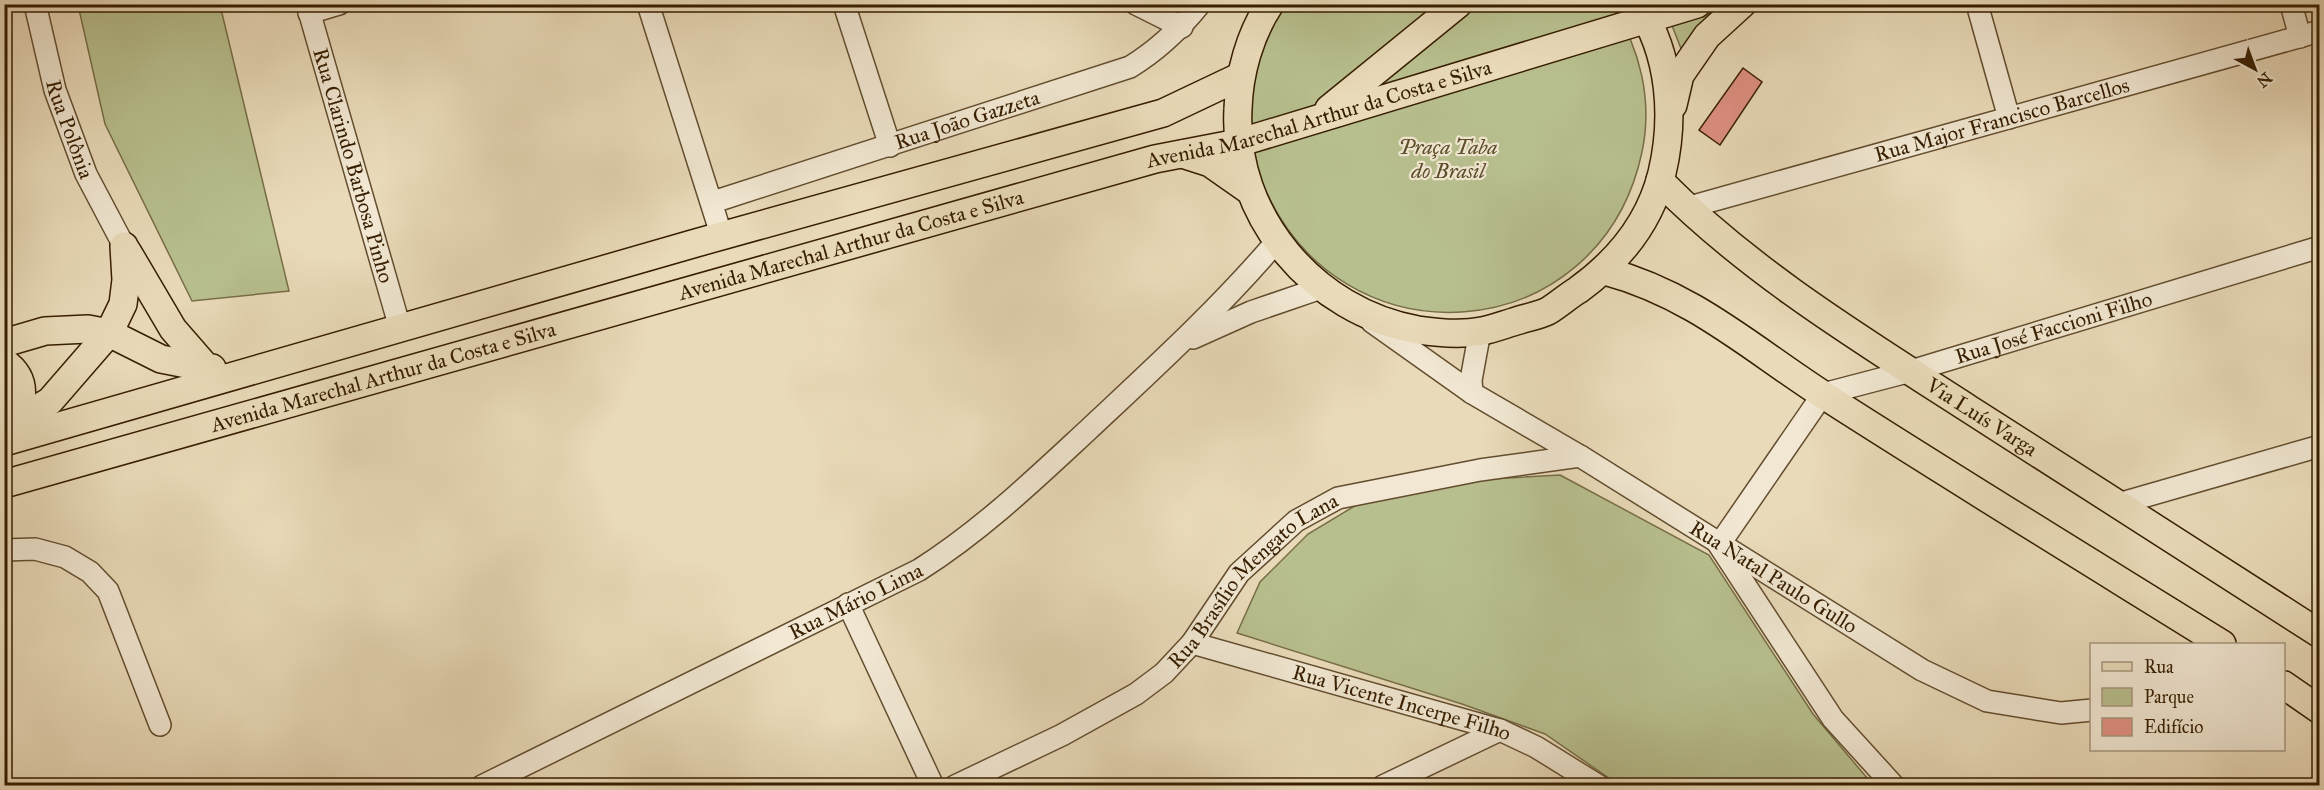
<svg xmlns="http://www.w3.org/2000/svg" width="2324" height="790" font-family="'IM FELL Great Primer',serif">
	<rect width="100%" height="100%" fill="#e9dab9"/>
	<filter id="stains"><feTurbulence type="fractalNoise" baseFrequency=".00333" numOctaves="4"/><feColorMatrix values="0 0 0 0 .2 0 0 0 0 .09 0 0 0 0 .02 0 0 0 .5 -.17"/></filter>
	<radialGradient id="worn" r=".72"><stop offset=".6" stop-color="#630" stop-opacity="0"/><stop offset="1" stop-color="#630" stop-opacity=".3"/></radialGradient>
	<g fill="#b8bf8e" stroke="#776e47" stroke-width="1.5">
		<polygon points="78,5 220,5 289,291 192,301 105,124"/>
		<path d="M1285,5H1612C1640,48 1653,100 1642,152C1600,350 1338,370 1262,182C1239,125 1251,54 1285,5Z"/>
		<polygon points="1664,5 1716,5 1682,51"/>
		<polygon points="1560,475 1709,555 1813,714 1873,785 1619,785 1545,734 1462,704 1237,633 1260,582 1308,534 1358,504 1490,479"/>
	</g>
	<polygon fill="#df9083" stroke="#361e00" stroke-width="1.5" points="1743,68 1762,82 1720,145 1699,130"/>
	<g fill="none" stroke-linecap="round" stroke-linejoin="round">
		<defs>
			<g id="minor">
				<path id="s1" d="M35,4L55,90L86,174L124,246"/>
				<path id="s2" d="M307,4L400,328"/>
				<polyline points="648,4 722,237"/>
				<polyline points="844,4 890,146"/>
				<polyline points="1136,4 1182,27"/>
				<polyline points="1977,4 2009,118"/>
				<polyline points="2291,4 2300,37"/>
				<polyline points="309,13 339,4"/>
				<path id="s3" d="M713,202L1130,67C1158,50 1179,30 1200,4"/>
				<path id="s4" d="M1686,208L2320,31"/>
				<path id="s5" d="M1372,322L1472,393L1580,456L1922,670L1987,701L2061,713L2092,710"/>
				<polyline points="1193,338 1251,312 1321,288"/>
				<polyline points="1472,393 1471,380 1480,331"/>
				<polyline points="2118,504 2320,446"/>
				<polyline points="4,550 35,549 65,557 90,572 108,591 160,725"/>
				<polyline points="848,604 933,786"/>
				<path id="s6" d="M1192,643L1500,730L1536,747L1599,786"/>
				<path id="s7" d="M482,786L919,570C982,530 1034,480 1088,430C1153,369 1218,310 1276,242"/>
				<path id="s8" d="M955,786L1062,735L1136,694L1164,673L1192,643L1239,573L1296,521L1338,498L1480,470L1580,456"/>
				<polyline points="1383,786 1500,730"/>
				<path id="s9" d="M1894,786L1833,719L1719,545L1823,394L1911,371L2320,247"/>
			</g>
			<g id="major">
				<path d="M1270,4C1250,34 1239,73 1238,109C1232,216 1314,312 1418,330C1438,333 1462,335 1482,331C1492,329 1503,325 1513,322C1524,318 1538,316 1548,311C1558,305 1568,296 1578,290C1618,261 1650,222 1662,173C1675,118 1671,54 1638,5"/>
				<polyline points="1673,105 1680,75 1707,36 1742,4"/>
				<polyline points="1329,109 1458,4"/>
				<polyline points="1182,154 1210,163 1250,191"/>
				<path id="s10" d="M1660,181C1750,272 1862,340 1969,409C2086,483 2203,559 2320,634"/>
				<polyline points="127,251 173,329 207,368 212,368"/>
				<path d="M1605,271C1694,295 1749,347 1825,396C1956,480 2090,562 2222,644"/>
				<polyline points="4,343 45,331 88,329 109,333 161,359 207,368"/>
				<path d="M4,362C30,380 23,405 9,427"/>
				<polyline points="4,429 50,401 109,333 123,304 126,280 124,246"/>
				<polyline points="4,442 696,243 1163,113 1241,76"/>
				<path id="s11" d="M4,484L1155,159L1238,143L1697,4"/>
				<polyline points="2284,685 2320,710"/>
			</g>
		</defs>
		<use href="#minor" stroke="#634d2e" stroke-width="24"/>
		<use href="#major" stroke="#361e00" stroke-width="30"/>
		<use href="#minor" stroke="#f1e7d2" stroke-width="21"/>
		<use href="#major" stroke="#e9dab9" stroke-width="27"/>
	</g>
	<g text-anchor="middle" stroke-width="4.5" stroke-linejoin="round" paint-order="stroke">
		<g font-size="21" fill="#361e00" stroke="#f1e7d2">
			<text dy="7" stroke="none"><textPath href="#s11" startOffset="1366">Avenida Marechal Arthur da Costa e Silva</textPath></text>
			<text dy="7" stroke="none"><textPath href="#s4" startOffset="328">Rua Major Francisco Barcellos</textPath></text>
			<text dy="7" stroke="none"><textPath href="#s3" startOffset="267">Rua João Gazzeta</textPath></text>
			<text dy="7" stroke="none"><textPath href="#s1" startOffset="130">Rua Polônia</textPath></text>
			<text dy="7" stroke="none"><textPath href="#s2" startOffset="168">Rua Clarindo Barbosa Pinho</textPath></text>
			<text dy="7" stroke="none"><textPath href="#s11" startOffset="880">Avenida Marechal Arthur da Costa e Silva</textPath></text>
			<text dy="7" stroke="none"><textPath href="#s9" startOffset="722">Rua José Faccioni Filho</textPath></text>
			<text dy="7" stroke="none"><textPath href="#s11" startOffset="394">Avenida Marechal Arthur da Costa e Silva</textPath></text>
			<text dy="7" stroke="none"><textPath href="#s10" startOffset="400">Via Luís Varga</textPath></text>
			<text dy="7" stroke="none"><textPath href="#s5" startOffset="476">Rua Natal Paulo Gullo</textPath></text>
			<text dy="7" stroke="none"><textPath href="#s8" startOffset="368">Rua Brasílio Mengato Lana</textPath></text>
			<text dy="7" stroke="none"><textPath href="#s7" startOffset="417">Rua Mário Lima</textPath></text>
			<text dy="7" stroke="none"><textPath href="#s6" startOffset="218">Rua Vicente Incerpe Filho</textPath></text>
		</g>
		<g font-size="21" font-style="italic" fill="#5d4e2b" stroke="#f1e7d2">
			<text x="1448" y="154">Praça Taba<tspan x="1448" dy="24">do Brasil</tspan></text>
		</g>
	</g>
	<rect width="2324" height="790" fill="none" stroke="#e9dab9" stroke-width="24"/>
	<rect x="6" y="6" width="2312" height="778" fill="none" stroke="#361e00" stroke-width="3"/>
	<rect x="12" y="12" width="2300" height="766" fill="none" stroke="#361e00" stroke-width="1.5"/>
	<rect x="2090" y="643" width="195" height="108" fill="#f1e7d2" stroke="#a6977e" stroke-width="1.5"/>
	<rect x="2102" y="662" width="30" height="9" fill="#e9dab9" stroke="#a6977e" stroke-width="1.5"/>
	<text x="2144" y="673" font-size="18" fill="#361e00">Rua</text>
	<rect x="2102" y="688" width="30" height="18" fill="#b8bf8e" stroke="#a6977e" stroke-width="1.5"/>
	<text x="2144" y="703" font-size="18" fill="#361e00">Parque</text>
	<rect x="2102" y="718" width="30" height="18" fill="#df9083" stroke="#a6977e" stroke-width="1.5"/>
	<text x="2144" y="733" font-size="18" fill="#361e00">Edifício</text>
	<g transform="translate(2255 69) rotate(139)" stroke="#f1e7d2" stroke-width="4.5" paint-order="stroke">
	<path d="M0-4.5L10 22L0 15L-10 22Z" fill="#361e00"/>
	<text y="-9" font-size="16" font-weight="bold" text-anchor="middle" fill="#361e00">N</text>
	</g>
	<rect width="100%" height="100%" filter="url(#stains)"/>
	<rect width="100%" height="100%" fill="url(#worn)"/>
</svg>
